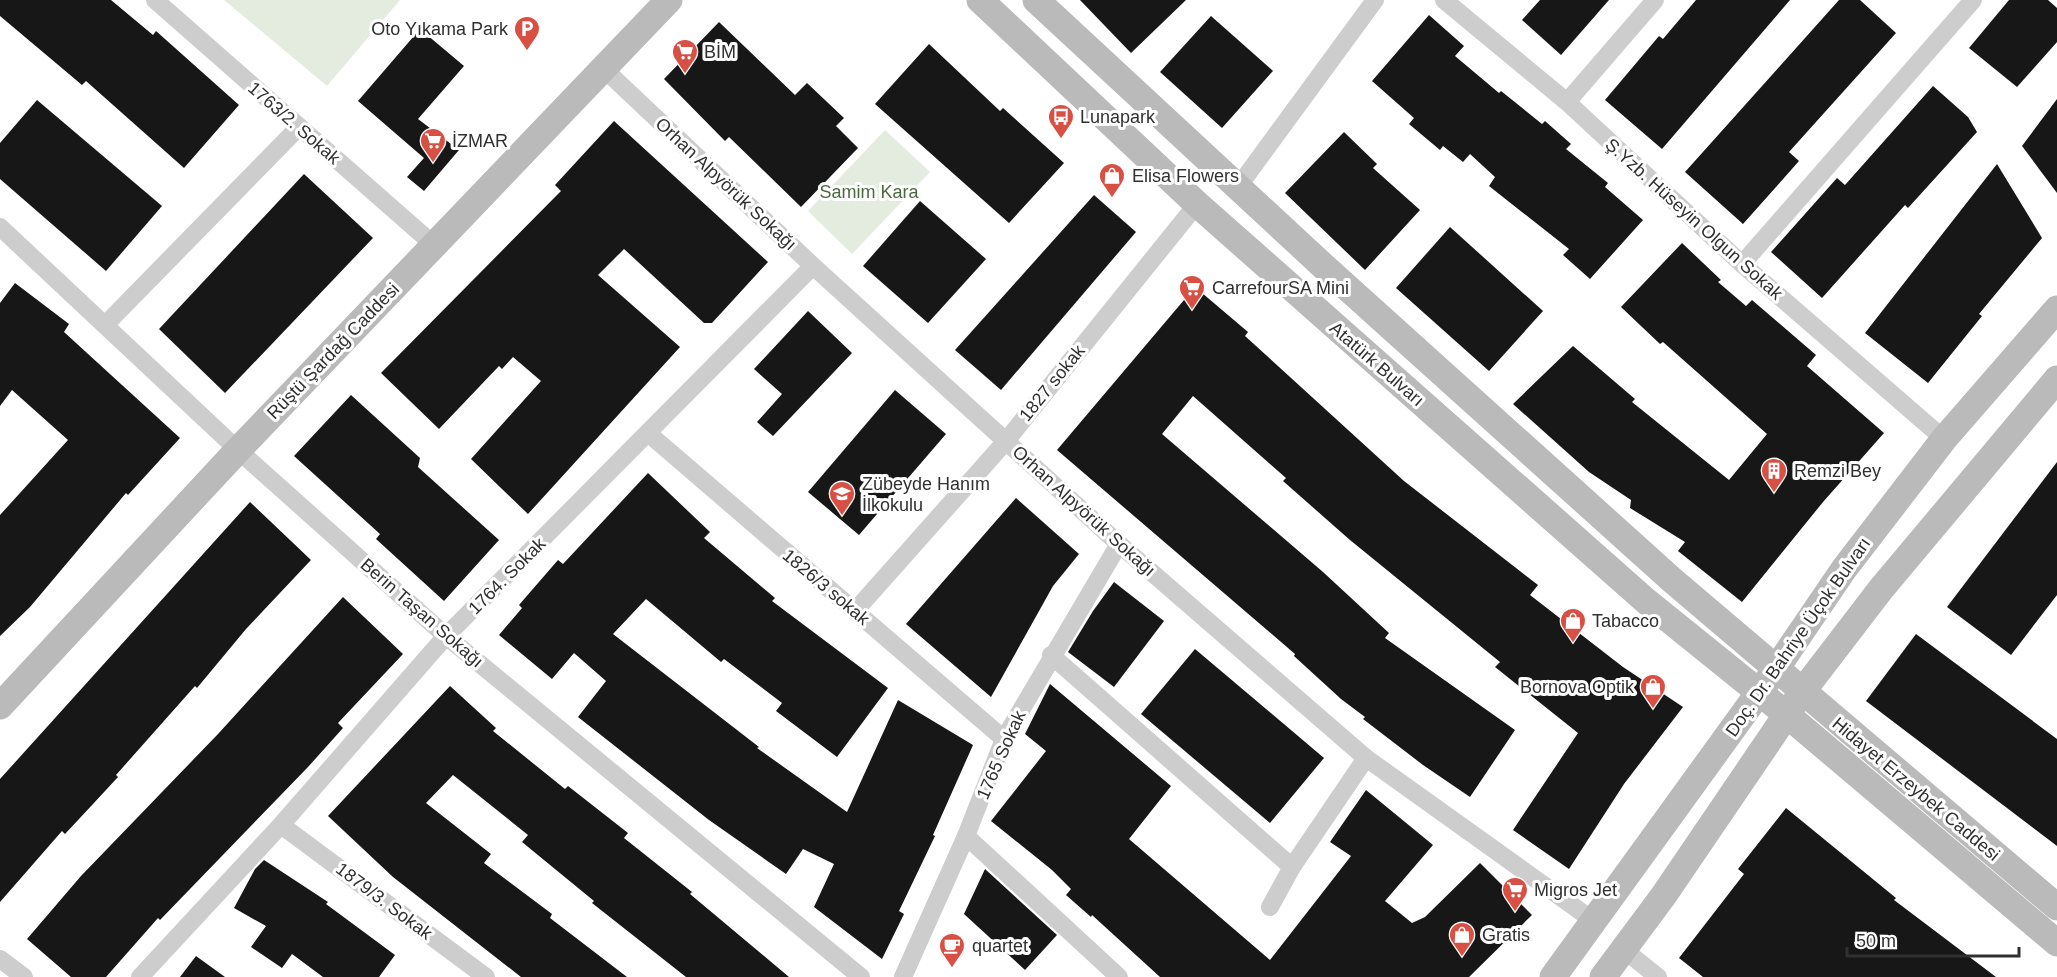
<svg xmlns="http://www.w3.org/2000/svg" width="2057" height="977" font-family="Arial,sans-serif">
	<rect width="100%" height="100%" fill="#fff"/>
	<g fill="#e4ece0">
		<polygon points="224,0 400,0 327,86"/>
		<polygon points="885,130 930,172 852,254 808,211"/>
	</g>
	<g fill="#171717">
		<polygon points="0,0 111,0 153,35 156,31 239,105 184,168 86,81 82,85 0,16"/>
		<polygon points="1080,0 1186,0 1131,53"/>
		<polygon points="1540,0 1609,0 1561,55 1522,20"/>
		<polygon points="1696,0 1790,0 1662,149 1605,100 1659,36 1663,39"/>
		<polygon points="1839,0 1860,0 1896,33 1789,152 1799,161 1743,224 1685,172"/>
		<polygon points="2009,0 2048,0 2057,8 2057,42 2017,87 1969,48"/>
		<polygon points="1429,15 1464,46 1455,56 1499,93 1501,91 1542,124 1545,121 1571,144 1566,149 1608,183 1605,187 1643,220 1590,279 1563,255 1569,249 1489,186 1495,177 1470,154 1463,162 1443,146 1440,150 1409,124 1414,118 1372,81"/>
		<polygon points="1211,16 1273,71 1222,128 1160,72"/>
		<polygon points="719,22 795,95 807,83 844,118 836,126 858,148 801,207 729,137 725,141 664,79"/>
		<polygon points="420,29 464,66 418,119 459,150 424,191 407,177 424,158 358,101"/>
		<polygon points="929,44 1000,111 1003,108 1064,163 1009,223 875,104"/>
		<polygon points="1933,86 1968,117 1977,132 1908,208 1905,205 1822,298 1771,252 1837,178 1845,185"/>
		<polygon points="2057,99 2057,193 2022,146"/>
		<polygon points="37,100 162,206 106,271 0,179 0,143"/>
		<polygon points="614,121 768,262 712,323 704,323 624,249 598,275 680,347 528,514 471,459 541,381 513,357 502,369 499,366 439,429 381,373 561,191 555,185"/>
		<polygon points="1344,132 1377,164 1373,168 1420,210 1365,270 1285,193"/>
		<polygon points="1997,164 2042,238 1979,314 1982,316 1928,383 1865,333"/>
		<polygon points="304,174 373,238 225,393 159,329"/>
		<polygon points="1094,195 1136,232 1001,390 955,350"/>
		<polygon points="920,201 986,259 928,323 863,266"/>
		<polygon points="1450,227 1543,311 1489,371 1396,288"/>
		<polygon points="1682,243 1721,280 1718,282 1746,306 1752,300 1816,355 1807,366 1884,433 1823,502 1742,602 1678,551 1685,542 1630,508 1631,500 1589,472 1513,404 1573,346 1635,399 1632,402 1729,480 1767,434 1663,342 1660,344 1621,307"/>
		<polygon points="15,283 69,324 64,332 180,438 128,495 126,493 30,607 0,636 0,515 68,440 12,390 0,406 0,303"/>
		<polygon points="1195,287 1248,332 1245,336 1404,481 1538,585 1530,595 1623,667 1683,707 1624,784 1569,869 1513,830 1578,733 1495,667 1500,662 1350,540 1283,481 1286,478 1193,396 1162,434 1323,572 1389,633 1385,638 1515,730 1470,797 1423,765 1363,719 1365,717 1341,699 1294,656 1295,654 1057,450"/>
		<polygon points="808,311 852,353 773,436 757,422 782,394 754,369"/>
		<polygon points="895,390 946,434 859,535 808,492"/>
		<polygon points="351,395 420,458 418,467 499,540 444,601 376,539 380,534 294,456"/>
		<polygon points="2057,462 2057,595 2011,655 1947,607"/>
		<polygon points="648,473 710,532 704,538 775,598 772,601 888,688 837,757 776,711 782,703 724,659 721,662 646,599 613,634 759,747 757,748 847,812 898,700 973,745 933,835 935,836 899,911 904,914 882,959 814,907 834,864 803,849 786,874 709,820 578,717 606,681 574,653 552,679 499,635 522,608 519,605 558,560 563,564"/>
		<polygon points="1016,498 1079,554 1053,586 991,697 906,624"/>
		<polygon points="250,502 311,560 246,629 197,688 195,686 116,775 118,777 93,804 65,834 62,831 0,902 0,779"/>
		<polygon points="1114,582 1164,621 1114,687 1068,652 1093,611"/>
		<polygon points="343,597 403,654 338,723 343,728 308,767 160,920 158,918 106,977 71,977 27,939 81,876 218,734"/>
		<polygon points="1916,634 2057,739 2057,846 1866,701"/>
		<polygon points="1195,649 1324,758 1270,823 1141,714"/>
		<polygon points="1050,684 1171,786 1129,839 1270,960 1351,856 1330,842 1366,790 1433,845 1385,901 1412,923 1425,917 1480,863 1532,915 1469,977 1160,977 1092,915 1091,917 1066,895 1071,889 1052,870 991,821 1046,751 1025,734"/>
		<polygon points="450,686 496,728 493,731 565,789 568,786 628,833 624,838 692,892 690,894 789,977 686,977 592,903 594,901 522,842 528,835 453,775 426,803 491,854 484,863 552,914 550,918 627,977 521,977 393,877 328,816"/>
		<polygon points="1786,808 1896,898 1894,900 1996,977 1703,977 1679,958 1744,874 1738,869"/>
		<polygon points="264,860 328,902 326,904 395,955 379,977 323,977 292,954 282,968 251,947 266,926 234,908 255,869"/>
		<polygon points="985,869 1057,935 1025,970 964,914"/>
		<polygon points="196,956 225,977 180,977"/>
	</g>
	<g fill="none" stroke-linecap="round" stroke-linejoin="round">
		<g stroke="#cdcdcd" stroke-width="18">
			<polyline points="155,0 434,245"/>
			<polyline points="1444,0 1567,102 1742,264 1944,439"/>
			<polyline points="603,68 813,266 1119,544 1366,758 1594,921"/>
			<polyline points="1567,102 1655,0"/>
			<polyline points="1238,187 1375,0"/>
			<polyline points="0,227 238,450 446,636 861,977"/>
			<polyline points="1742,264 1973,0"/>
			<polyline points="105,325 299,127"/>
			<polyline points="649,434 1004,739"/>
			<polyline points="855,611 1006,441 1197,204"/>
			<polyline points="1051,655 1292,867"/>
			<polyline points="281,825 486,977"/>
			<polyline points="966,836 1119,977"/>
			<polyline points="1270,907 1292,867 1366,758"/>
			<polyline points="1623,949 1658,977"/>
			<polyline points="0,959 24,977"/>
			<polyline points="140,977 281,825 446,636 813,266"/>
			<polyline points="903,977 966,836 1004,739 1119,544"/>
		</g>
		<g stroke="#bababa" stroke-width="27">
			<polyline points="980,0 1197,204 1646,601 1786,714 2057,943"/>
			<polyline points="1036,0 1321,264 1672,580 2057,907"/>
			<polyline points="0,706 238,450 669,0"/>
			<polyline points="1553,977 1776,669 1844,569 1944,439 2057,309"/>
			<polyline points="1603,977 1664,895 1802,692 1881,589 2057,379"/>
		</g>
	</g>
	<defs>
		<symbol id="parking-pin" viewBox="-11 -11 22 30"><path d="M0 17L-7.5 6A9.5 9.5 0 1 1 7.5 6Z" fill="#d75043" stroke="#fff"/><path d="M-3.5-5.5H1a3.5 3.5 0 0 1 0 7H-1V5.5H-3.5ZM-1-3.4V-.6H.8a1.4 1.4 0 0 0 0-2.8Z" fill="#fff"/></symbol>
		<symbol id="supermarket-pin" viewBox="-11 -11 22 30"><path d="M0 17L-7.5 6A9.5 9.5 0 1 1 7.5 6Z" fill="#d75043" stroke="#fff"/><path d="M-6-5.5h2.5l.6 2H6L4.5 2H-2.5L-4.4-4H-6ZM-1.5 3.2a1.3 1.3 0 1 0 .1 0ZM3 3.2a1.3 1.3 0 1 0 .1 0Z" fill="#fff"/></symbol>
		<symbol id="bus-pin" viewBox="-11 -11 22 30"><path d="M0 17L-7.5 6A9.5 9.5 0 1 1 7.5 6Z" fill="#d75043" stroke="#fff"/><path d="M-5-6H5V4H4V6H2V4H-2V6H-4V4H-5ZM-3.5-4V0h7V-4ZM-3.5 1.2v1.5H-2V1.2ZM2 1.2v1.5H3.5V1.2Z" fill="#fff"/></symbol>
		<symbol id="shop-pin" viewBox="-11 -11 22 30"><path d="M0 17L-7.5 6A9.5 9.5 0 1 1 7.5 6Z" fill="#d75043" stroke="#fff"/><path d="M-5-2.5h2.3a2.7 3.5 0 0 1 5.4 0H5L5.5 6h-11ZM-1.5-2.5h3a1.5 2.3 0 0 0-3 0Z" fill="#fff"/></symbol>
		<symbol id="building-pin" viewBox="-11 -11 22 30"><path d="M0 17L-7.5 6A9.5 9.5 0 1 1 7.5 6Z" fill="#d75043" stroke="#fff"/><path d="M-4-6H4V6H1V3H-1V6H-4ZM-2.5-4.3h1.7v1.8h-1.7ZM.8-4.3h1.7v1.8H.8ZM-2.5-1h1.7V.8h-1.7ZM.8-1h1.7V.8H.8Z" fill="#fff"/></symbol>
		<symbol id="school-pin" viewBox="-11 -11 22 30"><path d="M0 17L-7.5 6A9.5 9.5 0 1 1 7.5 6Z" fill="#d75043" stroke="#fff"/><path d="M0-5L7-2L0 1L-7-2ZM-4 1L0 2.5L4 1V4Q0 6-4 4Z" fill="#fff"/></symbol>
		<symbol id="cafe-pin" viewBox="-11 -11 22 30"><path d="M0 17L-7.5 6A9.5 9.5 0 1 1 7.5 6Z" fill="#d75043" stroke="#fff"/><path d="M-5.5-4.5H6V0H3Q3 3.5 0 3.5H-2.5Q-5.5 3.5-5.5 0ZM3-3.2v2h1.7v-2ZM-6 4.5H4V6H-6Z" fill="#fff"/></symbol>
	</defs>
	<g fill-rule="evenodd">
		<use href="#parking-pin" x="512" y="14" width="30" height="40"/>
		<use href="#supermarket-pin" x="670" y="37" width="30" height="40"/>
		<use href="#bus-pin" x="1046" y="102" width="30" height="40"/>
		<use href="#supermarket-pin" x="418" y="126" width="30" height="40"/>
		<use href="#shop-pin" x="1097" y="161" width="30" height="40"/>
		<use href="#supermarket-pin" x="1177" y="273" width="30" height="40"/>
		<use href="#building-pin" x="1759" y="456" width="30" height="40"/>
		<use href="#school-pin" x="827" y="479" width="30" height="40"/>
		<use href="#shop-pin" x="1558" y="606" width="30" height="40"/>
		<use href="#shop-pin" x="1638" y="672" width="30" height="40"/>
		<use href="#supermarket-pin" x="1500" y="875" width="30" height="40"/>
		<use href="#shop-pin" x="1447" y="920" width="30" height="40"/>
		<use href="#cafe-pin" x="937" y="931" width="30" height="40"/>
	</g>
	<g text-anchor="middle" stroke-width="6" stroke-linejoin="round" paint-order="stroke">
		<g font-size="18" fill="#303030" stroke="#fff" text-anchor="start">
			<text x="508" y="35" text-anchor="end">Oto Yıkama Park</text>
			<text x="704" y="58">BİM</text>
			<text x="1080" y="123">Lunapark</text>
			<text x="452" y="147">İZMAR</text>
			<text x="1132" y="182">Elisa Flowers</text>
			<text x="1212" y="294">CarrefourSA Mini</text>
			<text x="1794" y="477">Remzi Bey</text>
			<text x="862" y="490">Zübeyde Hanım<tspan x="862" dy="21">İlkokulu</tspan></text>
			<text x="1592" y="627">Tabacco</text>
			<text x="1634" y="693" text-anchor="end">Bornova Optik</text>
			<text x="1534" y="896">Migros Jet</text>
			<text x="1482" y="941">Gratis</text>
			<text x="972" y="952">quartet</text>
		</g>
		<g font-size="18" fill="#303030" stroke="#fff">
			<text transform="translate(294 123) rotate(41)" y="6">1763/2. Sokak</text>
			<text transform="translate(726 184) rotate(43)" y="6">Orhan Alpyörük Sokağı</text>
			<text transform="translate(1694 219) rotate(42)" y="6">Ş.Yzb. Hüseyin Olgun Sokak</text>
			<text transform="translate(333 351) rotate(-46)" y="6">Rüştü Şardağ Caddesi</text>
			<text transform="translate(1377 364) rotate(41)" y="6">Atatürk Bulvarı</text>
			<text transform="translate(1052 383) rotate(-51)" y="6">1827 sokak</text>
			<text transform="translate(1084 511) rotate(42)" y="6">Orhan Alpyörük Sokağı</text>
			<text transform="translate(507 576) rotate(-45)" y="6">1764. Sokak</text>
			<text transform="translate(826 587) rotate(40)" y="6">1826/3 sokak</text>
			<text transform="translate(422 613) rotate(41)" y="6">Berin Taşan Sokağı</text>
			<text transform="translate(1798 637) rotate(-55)" y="6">Doç. Dr. Bahriye Üçok Bulvarı</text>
			<text transform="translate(1001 755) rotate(-66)" y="6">1765 Sokak</text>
			<text transform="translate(1916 789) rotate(40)" y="6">Hidayet Erzeybek Caddesi</text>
			<text transform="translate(384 901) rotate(37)" y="6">1879/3. Sokak</text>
		</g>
		<g font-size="18" fill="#4d6941" stroke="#fff">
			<text x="869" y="198">Samim Kara</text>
		</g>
	</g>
	<path d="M1847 947v9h172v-9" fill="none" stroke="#303030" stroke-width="3"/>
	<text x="1856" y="947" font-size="18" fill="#303030" stroke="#ffffff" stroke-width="4.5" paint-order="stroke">50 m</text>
</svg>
